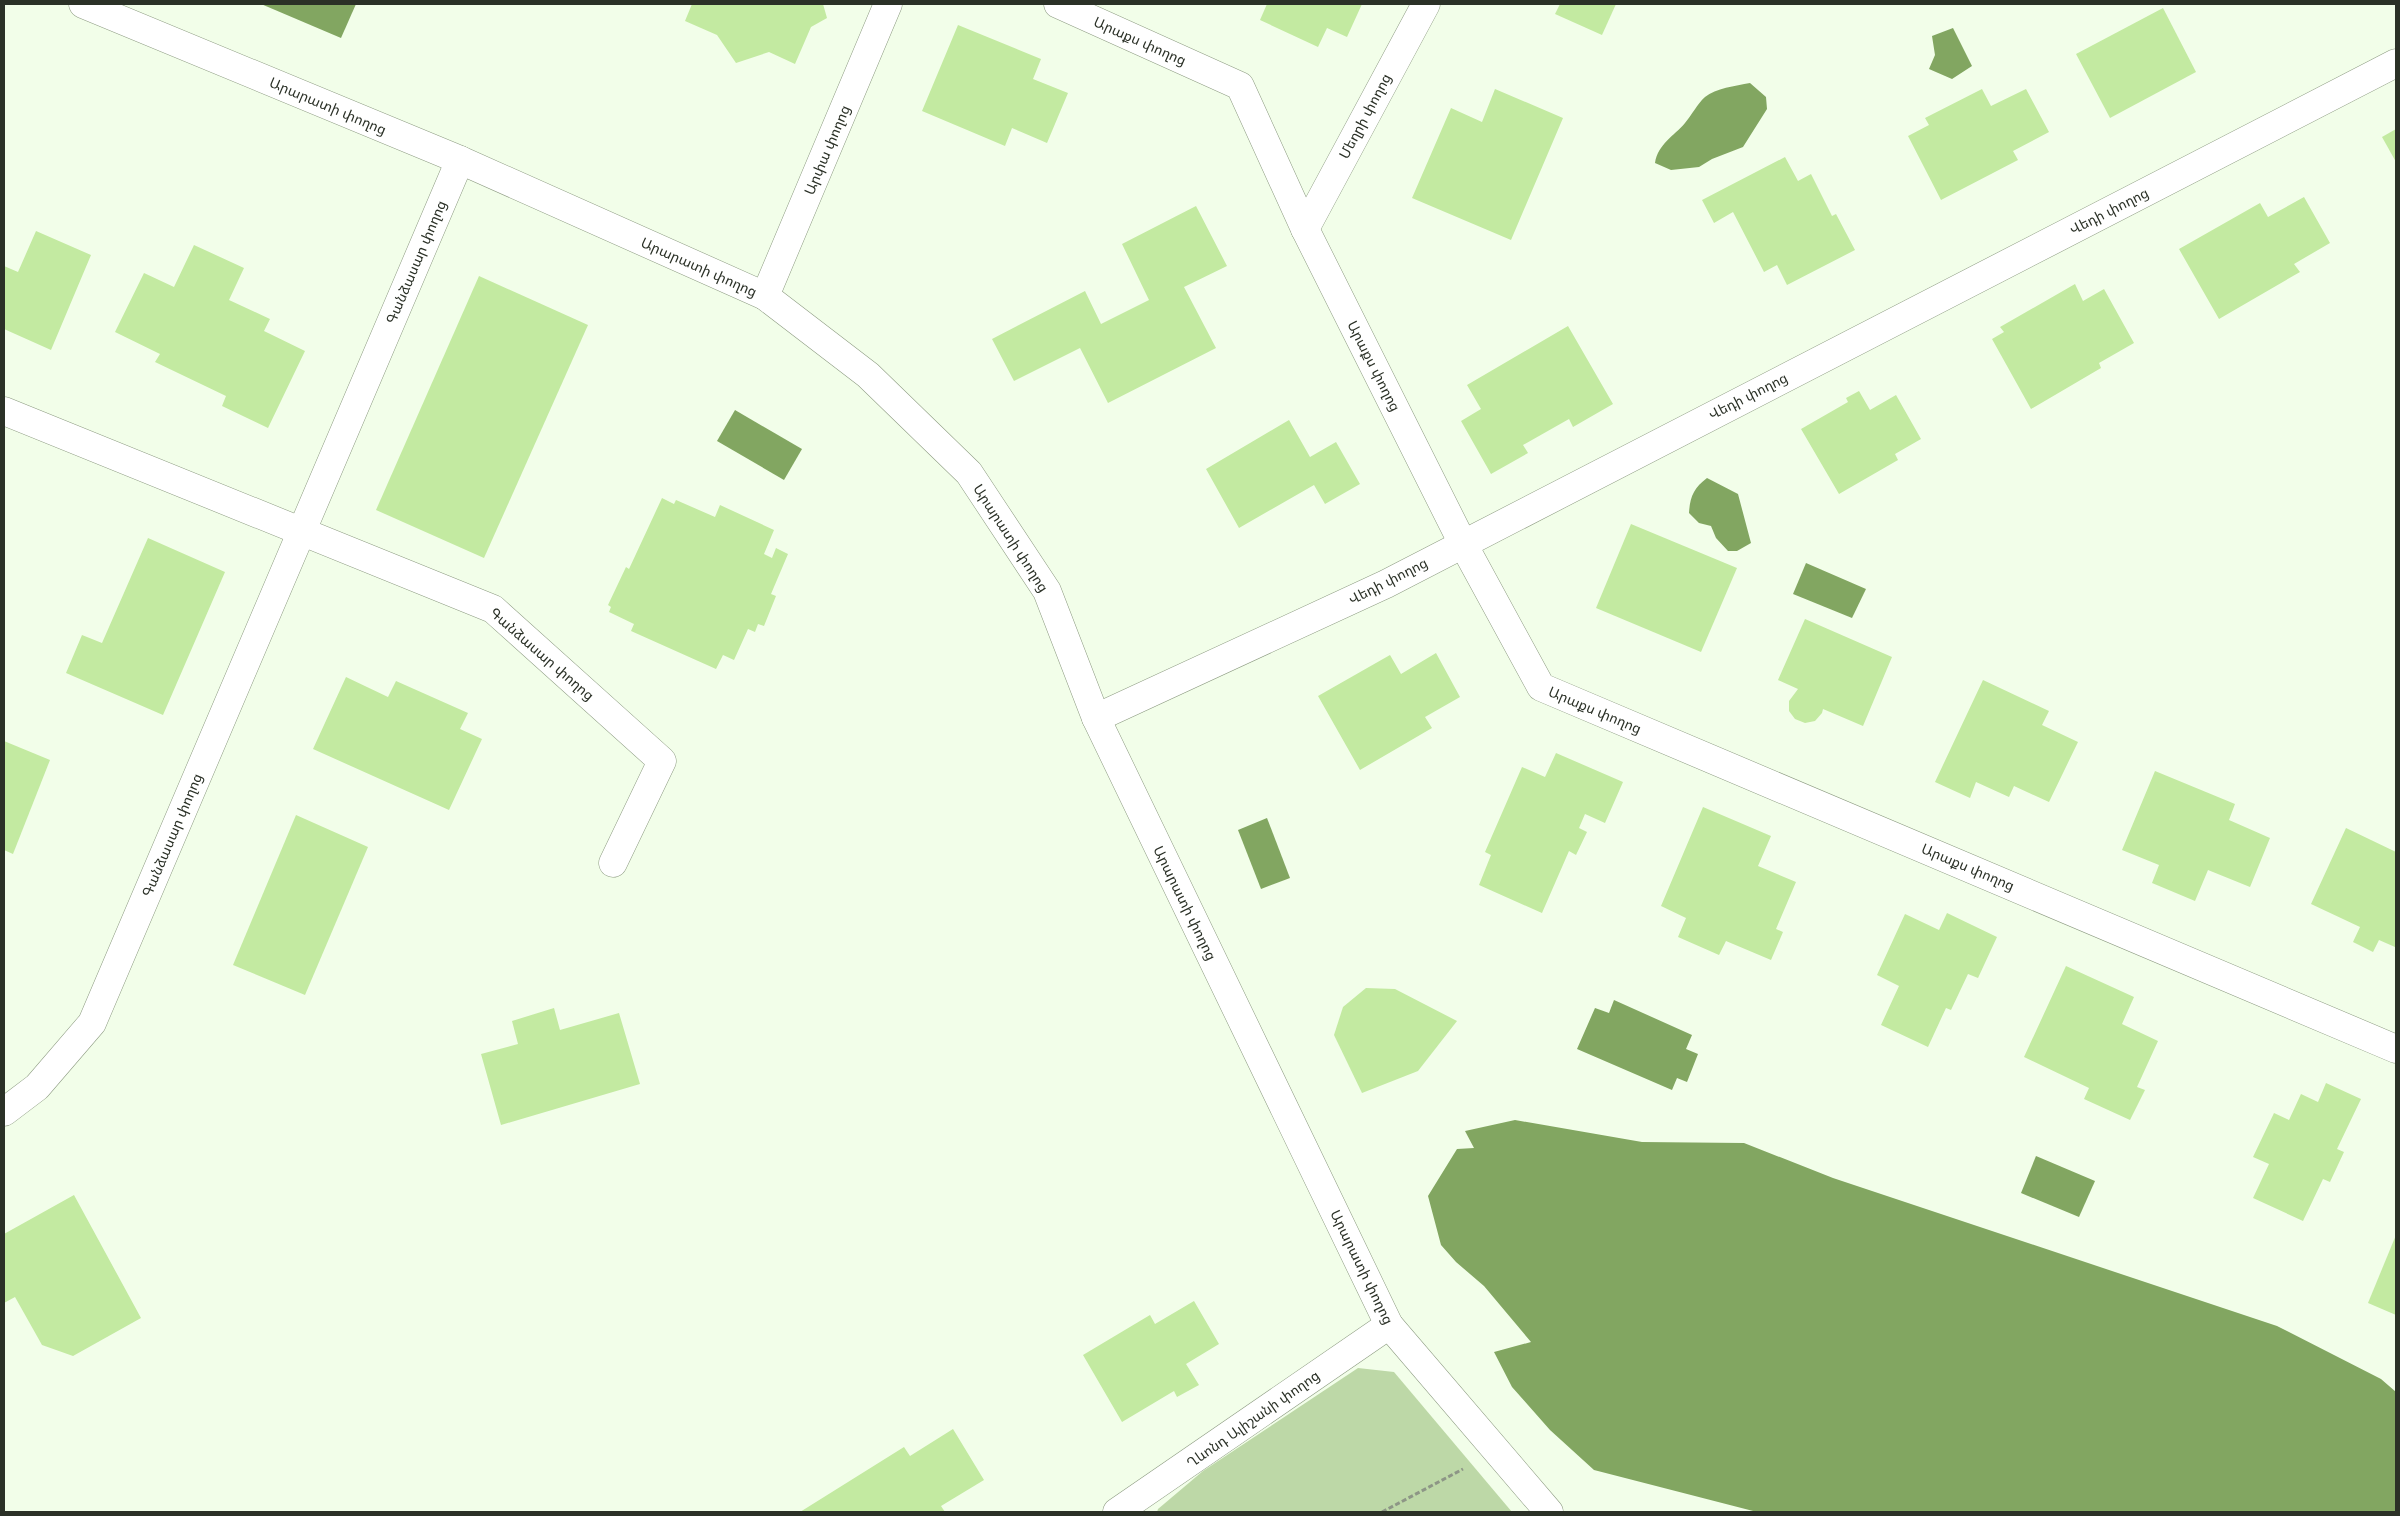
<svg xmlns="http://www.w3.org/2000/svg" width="2400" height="1516" font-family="'Varela Round','Noto Sans Armenian',sans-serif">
	<rect width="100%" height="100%" fill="#f2fee9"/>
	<polygon fill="#bdd8a7" points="1358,1368 1394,1372 1512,1512 1157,1512 1158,1509 1203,1471"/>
	<g fill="#82a661">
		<polygon points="261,4 356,4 341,38"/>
		<polygon points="1953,28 1972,66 1952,79 1929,69 1935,55 1932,36"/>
		<path d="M1750,83L1766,97L1767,109L1743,147L1712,159L1699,167L1671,170L1655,163C1658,144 1674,136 1685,123C1692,115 1697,104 1705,97C1716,88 1735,86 1750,83Z"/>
		<polygon points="735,410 802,449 784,480 717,441"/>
		<path d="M1707,478L1738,494L1751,543L1737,551H1728L1716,538L1711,526L1699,523L1689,513C1690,496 1694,488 1707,478Z"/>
		<polygon points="1806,563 1866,589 1852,618 1793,594"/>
		<polygon points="1267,818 1290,878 1261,889 1238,830"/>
		<polygon points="1614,1000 1692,1035 1686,1049 1698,1054 1687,1082 1677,1078 1672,1090 1577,1049 1595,1008 1609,1013"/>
		<polygon points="1515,1120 1642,1142 1744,1143 1833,1178 2277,1326 2381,1379 2396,1392 2396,1512 1757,1512 1594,1470 1550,1430 1512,1387 1494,1352 1531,1342 1484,1286 1456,1262 1441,1245 1428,1196 1457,1149 1474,1148 1465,1131"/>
		<polygon points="2036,1156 2095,1181 2079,1217 2021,1193"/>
	</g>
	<g fill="#c3eaa1">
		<polygon points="692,4 823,4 827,18 811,27 795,64 769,52 736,63 717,35 685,21"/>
		<polygon points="1267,4 1362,4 1347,37 1327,28 1318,47 1260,20"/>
		<polygon points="1560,4 1616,4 1602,35 1555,14"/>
		<polygon points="2163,8 2196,72 2110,118 2076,54"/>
		<polygon points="958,25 1041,59 1033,79 1068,93 1047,143 1012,128 1005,146 922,111"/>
		<polygon points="1495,89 1563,118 1511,240 1412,198 1451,108 1482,122"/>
		<polygon points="1982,89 1991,106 2026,89 2049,132 2013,151 2018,160 1941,200 1908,136 1929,125 1925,118"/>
		<polygon points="2396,129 2396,162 2382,137"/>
		<polygon points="1785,157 1798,181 1811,174 1832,216 1836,214 1855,250 1787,285 1777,265 1764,272 1733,212 1714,223 1702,200"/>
		<polygon points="2304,197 2330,243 2294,264 2300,272 2219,319 2179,249 2260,203 2268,217"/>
		<polygon points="1196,206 1227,266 1184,287 1216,348 1108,403 1080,348 1014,381 992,339 1085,291 1101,324 1149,300 1122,244"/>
		<polygon points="36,231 91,255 51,350 4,329 4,266 18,272"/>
		<polygon points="194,245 244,268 229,300 270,319 264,331 305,351 268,428 222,406 226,396 155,362 160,354 115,332 144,273 174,287"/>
		<polygon points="479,276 588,325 484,558 376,510"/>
		<polygon points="2075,284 2083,301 2104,289 2134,343 2099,363 2101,368 2031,409 1992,339 2004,332 2000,327"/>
		<polygon points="1568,326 1613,404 1573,427 1569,419 1523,445 1528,453 1491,474 1461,421 1481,409 1467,385"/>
		<polygon points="1859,391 1870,410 1896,395 1921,439 1895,454 1898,460 1839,494 1801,429 1848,402 1846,398"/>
		<polygon points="1289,420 1310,457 1336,442 1360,484 1325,504 1314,485 1239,528 1206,469"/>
		<polygon points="662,498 674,504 676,500 715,517 720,505 774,530 764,554 772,558 776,548 788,554 771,594 776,596 764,626 758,624 755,632 748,629 734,660 723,655 716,669 631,631 634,624 609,612 611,607 608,605 626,567 629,569"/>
		<polygon points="1631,524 1737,568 1701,652 1596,608"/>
		<polygon points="148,538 225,572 163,715 66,673 82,635 102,643"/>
		<polygon points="1805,619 1892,657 1863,726 1823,709 1822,713 1815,721 1805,723 1795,719 1789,711 1789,701 1798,689 1778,680"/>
		<polygon points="1436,653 1460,697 1425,717 1432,728 1360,770 1318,696 1390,655 1401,674"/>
		<polygon points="346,677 388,697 396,681 468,713 460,729 482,739 449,810 313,749"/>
		<polygon points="1983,680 2049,711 2042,725 2078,742 2049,802 2014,786 2009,797 1976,782 1970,798 1935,782"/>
		<polygon points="4,741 50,760 13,854 4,850"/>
		<polygon points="1556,753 1623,782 1605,823 1585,814 1579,828 1587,832 1576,855 1569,851 1542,913 1479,885 1491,855 1485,852 1522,767 1545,777"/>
		<polygon points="2155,771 2235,804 2229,820 2270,838 2250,887 2208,870 2195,901 2152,883 2159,865 2122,850"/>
		<polygon points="1703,807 1771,836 1758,866 1796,882 1776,929 1783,932 1771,960 1726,941 1719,955 1678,937 1686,918 1661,906"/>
		<polygon points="296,815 368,847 305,995 233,965"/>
		<polygon points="2346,828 2396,852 2395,947 2379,940 2373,952 2353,942 2360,927 2311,904"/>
		<polygon points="1947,913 1997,937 1978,978 1968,974 1951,1010 1946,1008 1928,1047 1881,1025 1899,986 1877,975 1905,914 1939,930"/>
		<polygon points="2066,966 2134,997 2122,1024 2158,1041 2137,1087 2145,1090 2130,1120 2084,1099 2089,1088 2024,1057"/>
		<polygon points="1366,988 1395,989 1457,1021 1418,1071 1362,1093 1334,1035 1343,1007"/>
		<polygon points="554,1008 560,1030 619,1013 640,1084 501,1125 481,1054 518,1044 512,1021"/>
		<polygon points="2326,1083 2361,1099 2337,1149 2344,1152 2330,1182 2323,1179 2303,1221 2253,1198 2269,1164 2253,1157 2274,1113 2289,1120 2301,1094 2318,1102"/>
		<polygon points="74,1195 141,1318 73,1356 42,1345 15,1297 4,1303 4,1234"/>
		<polygon points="2396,1235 2396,1315 2368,1303"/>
		<polygon points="1194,1301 1219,1344 1186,1364 1199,1385 1177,1397 1174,1391 1122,1422 1083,1355 1150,1315 1155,1324"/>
		<polygon points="953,1429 984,1480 941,1506 945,1512 800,1512 904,1447 910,1456"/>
	</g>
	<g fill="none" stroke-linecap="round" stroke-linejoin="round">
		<defs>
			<g id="street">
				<polyline points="1058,4 1240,86 1305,229 1462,542 1541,687 2396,1049"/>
				<polyline points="1305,229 1426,4"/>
				<polyline points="765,296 888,4"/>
				<polyline points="4,411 493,609 662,761 613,863"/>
				<polyline points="1096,718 1386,584 2396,63"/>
				<polyline points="4,1112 37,1087 92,1023 460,160"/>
				<polyline points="1117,1512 1389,1325"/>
			</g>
			<polyline id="secondary" points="83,4 460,160 765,296 868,375 969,473 1047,591 1096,718 1389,1325 1549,1512"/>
		</defs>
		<use href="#street" stroke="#8d9b82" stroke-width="29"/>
		<use href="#secondary" stroke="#8d9b82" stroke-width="29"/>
		<polyline stroke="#8d9686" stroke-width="3" stroke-dasharray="5 2.5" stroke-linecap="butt" points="1382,1512 1463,1469"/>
		<use href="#street" stroke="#fff" stroke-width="28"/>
		<use href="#secondary" stroke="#fff" stroke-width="28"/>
	</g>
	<g text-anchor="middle" stroke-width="4" stroke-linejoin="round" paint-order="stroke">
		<g font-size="14" fill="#2b3127" stroke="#fff">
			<text transform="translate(1140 41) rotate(24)" y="5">Արաքս փողոց</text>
			<text transform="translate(328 106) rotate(23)" y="5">Արարատի փողոց</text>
			<text transform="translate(1365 116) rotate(-62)" y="5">Մեղրի փողոց</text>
			<text transform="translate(827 150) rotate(-67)" y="5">Արփա փողոց</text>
			<text transform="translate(2109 211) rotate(-27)" y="5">Վեդի փողոց</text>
			<text transform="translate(416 262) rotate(-67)" y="5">Գանձասար փողոց</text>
			<text transform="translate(699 267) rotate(24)" y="5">Արարատի փողոց</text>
			<text transform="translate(1374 366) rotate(63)" y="5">Արաքս փողոց</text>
			<text transform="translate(1748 396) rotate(-27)" y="5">Վեդի փողոց</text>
			<text transform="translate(1011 538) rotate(57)" y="5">Արարատի փողոց</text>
			<text transform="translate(1388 581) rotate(-27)" y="5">Վեդի փողոց</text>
			<text transform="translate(542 654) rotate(41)" y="5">Գանձասար փողոց</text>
			<text transform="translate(1595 710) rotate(23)" y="5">Արաքս փողոց</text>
			<text transform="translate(172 835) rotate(-67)" y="5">Գանձասար փողոց</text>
			<text transform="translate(1968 867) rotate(23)" y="5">Արաքս փողոց</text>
			<text transform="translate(1185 903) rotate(64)" y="5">Արարատի փողոց</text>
			<text transform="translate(1362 1267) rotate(64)" y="5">Արարատի փողոց</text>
			<text transform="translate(1253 1419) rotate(-35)" y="5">Ղևոնդ Ալիշանի փողոց</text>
		</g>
	</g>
	<rect width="2400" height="1516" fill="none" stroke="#2b3127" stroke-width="10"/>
</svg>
